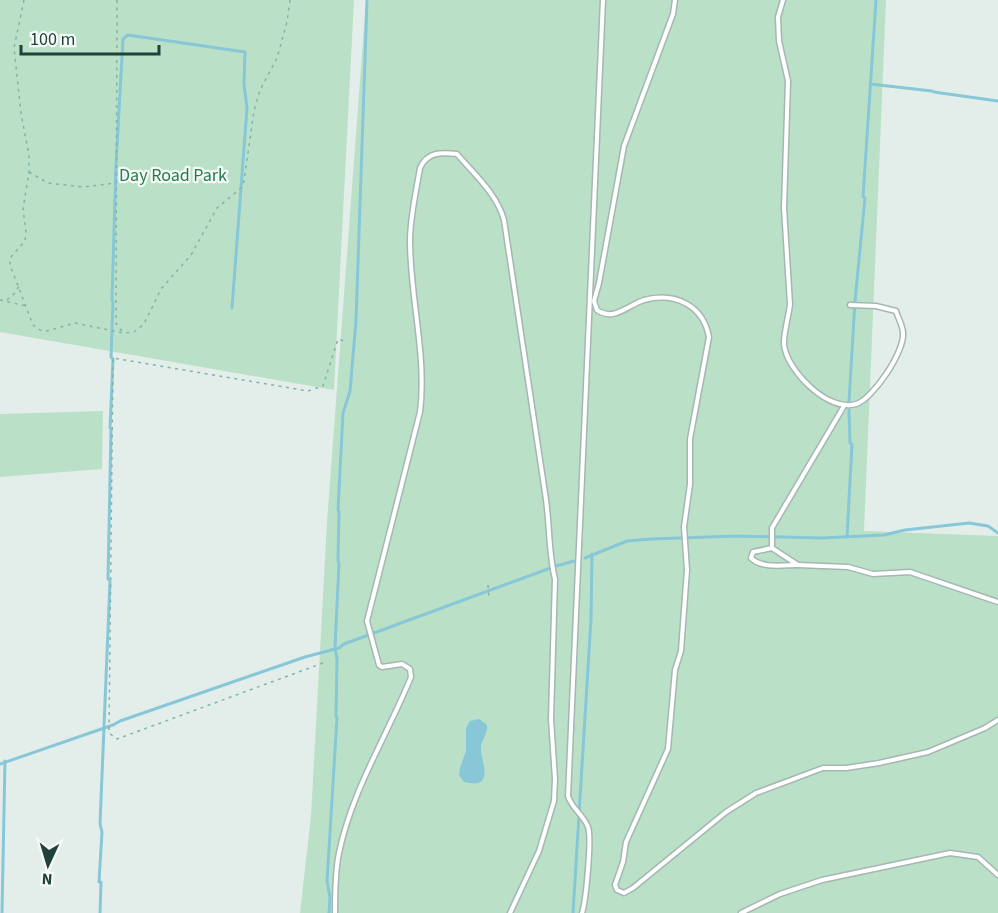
<svg xmlns="http://www.w3.org/2000/svg" width="998" height="913" font-family="'Source Sans 3',sans-serif">
	<rect width="100%" height="100%" fill="#e3eeea"/>
	<g fill="#bae1c7">
		<polygon points="0,0 354,0 334,390 0,332"/>
		<polygon points="366,0 886,0 864,531 998,536 998,913 300,913 311,816 327,522"/>
		<polygon points="103,411 102,469 0,477 0,414"/>
	</g>
	<path fill="#87c7d7" d="M479,719L487,725C488,733 482,739 481,747C480,761 497,790 464,782L459,775L460,768L466,751V728L470,721Z"/>
	<g fill="none" stroke-linecap="round" stroke-linejoin="round">
		<g stroke="#87c7d7" stroke-width="3">
			<polyline points="870,84 932,91 934,92 998,101"/>
			<polyline points="849,401 855,301 865,198 863,197 876,0"/>
			<polyline points="847,537 852,444 850,443 849,410"/>
			<polyline points="585,558 627,541 651,539 736,536 822,538 884,535 905,530 969,523 988,526 998,533"/>
			<polyline points="0,764 113,725 120,721 305,657 339,648 344,644 556,566 574,561"/>
			<polyline points="2,913 5,761"/>
			<polyline points="100,913 101,882 99,882 102,832 100,824 110,581 108,579 111,429 110,428 113,359 111,357 113,302 112,300 116,164 123,39 128,35 245,52 244,84 247,108 232,308"/>
			<polyline points="329,913 330,897 327,881 337,718 336,716 337,659 335,648 339,563 338,561 339,511 338,510 343,413 350,391 356,321 367,0"/>
			<polyline points="573,913 591,619 592,554"/>
		</g>
		<defs>
			<g id="service">
				<path d="M675,0L673,14L624,146L599,283L594,301L597,310C614,322 628,305 644,300C675,292 703,305 709,337L690,439V484L684,527L687,570L681,651L675,670L668,749L626,842L623,862L615,885L617,890L624,893L633,888L726,812L756,793L823,768H846L879,763L928,752L985,728L998,720"/>
				<path d="M783,0L778,17L779,41L788,81L784,208L790,304C789,315 783,335 784,345C787,371 829,413 856,404C873,399 905,351 903,333C903,326 898,318 896,311L876,306L850,305"/>
				<path d="M772,548L753,552L751,558C762,569 784,565 798,565L772,548V528L844,406"/>
				<polyline points="798,565 848,567 873,574 910,572 998,602"/>
				<path d="M335,913C335,893 335,872 339,853C352,790 387,736 411,677L410,669L402,664L382,667L379,665L367,621L420,412C427,355 410,298 410,241C410,217 416,192 420,168C427,152 441,152 457,154C474,174 497,194 504,220C517,311 531,402 545,493C550,522 548,551 555,579L551,719L555,779L554,801L539,851L510,913"/>
				<path d="M582,913C586,901 592,838 588,827C583,814 572,809 568,796L603,0"/>
				<polyline points="741,913 780,894 822,880 950,853 978,857 998,875"/>
			</g>
		</defs>
		<use href="#service" stroke="#a5b7b2" stroke-width="7"/>
		<g stroke="#81b4a7" stroke-width="1.5" stroke-dasharray="3 4.5" stroke-linecap="butt">
			<polyline points="24,0 14,48 21,113 29,156 29,172 23,209 26,232 25,241 10,258 10,265 33,325 40,330 47,331 75,323 123,333 134,332 144,324 161,289 191,255 217,208 241,188 244,181 254,111 260,90 277,58 287,22 290,0"/>
			<polyline points="117,0 116,323 123,333"/>
			<polyline points="29,172 48,183 83,187 116,183"/>
			<polyline points="0,300 26,306"/>
			<polyline points="7,300 15,293 19,286"/>
			<polyline points="488,585 489,598"/>
			<polyline points="323,663 117,739 109,733 113,358 308,391 323,386 338,339 347,342"/>
		</g>
		<use href="#service" stroke="#fff" stroke-width="4"/>
	</g>
	<g text-anchor="middle" stroke-width="4.5" stroke-linejoin="round" paint-order="stroke">
		<g font-size="18" fill="#277c4c" stroke="#f4faf7">
			<text x="173" y="181">Day Road Park</text>
		</g>
	</g>
	<g transform="translate(48 865) rotate(184)" stroke="#f4faf7" stroke-width="4.5" paint-order="stroke">
	<path d="M0-4.5L10 22L0 15L-10 22Z" fill="#21413a"/>
	<text y="-9" font-size="16" font-weight="bold" text-anchor="middle" fill="#21413a">N</text>
	</g>
	<path d="M21 45v9h138v-9" fill="none" stroke="#21413a" stroke-width="3"/>
	<text x="30" y="45" font-size="18" fill="#21413a" stroke="#f4faf7" stroke-width="4.5" paint-order="stroke">100 m</text>
</svg>
